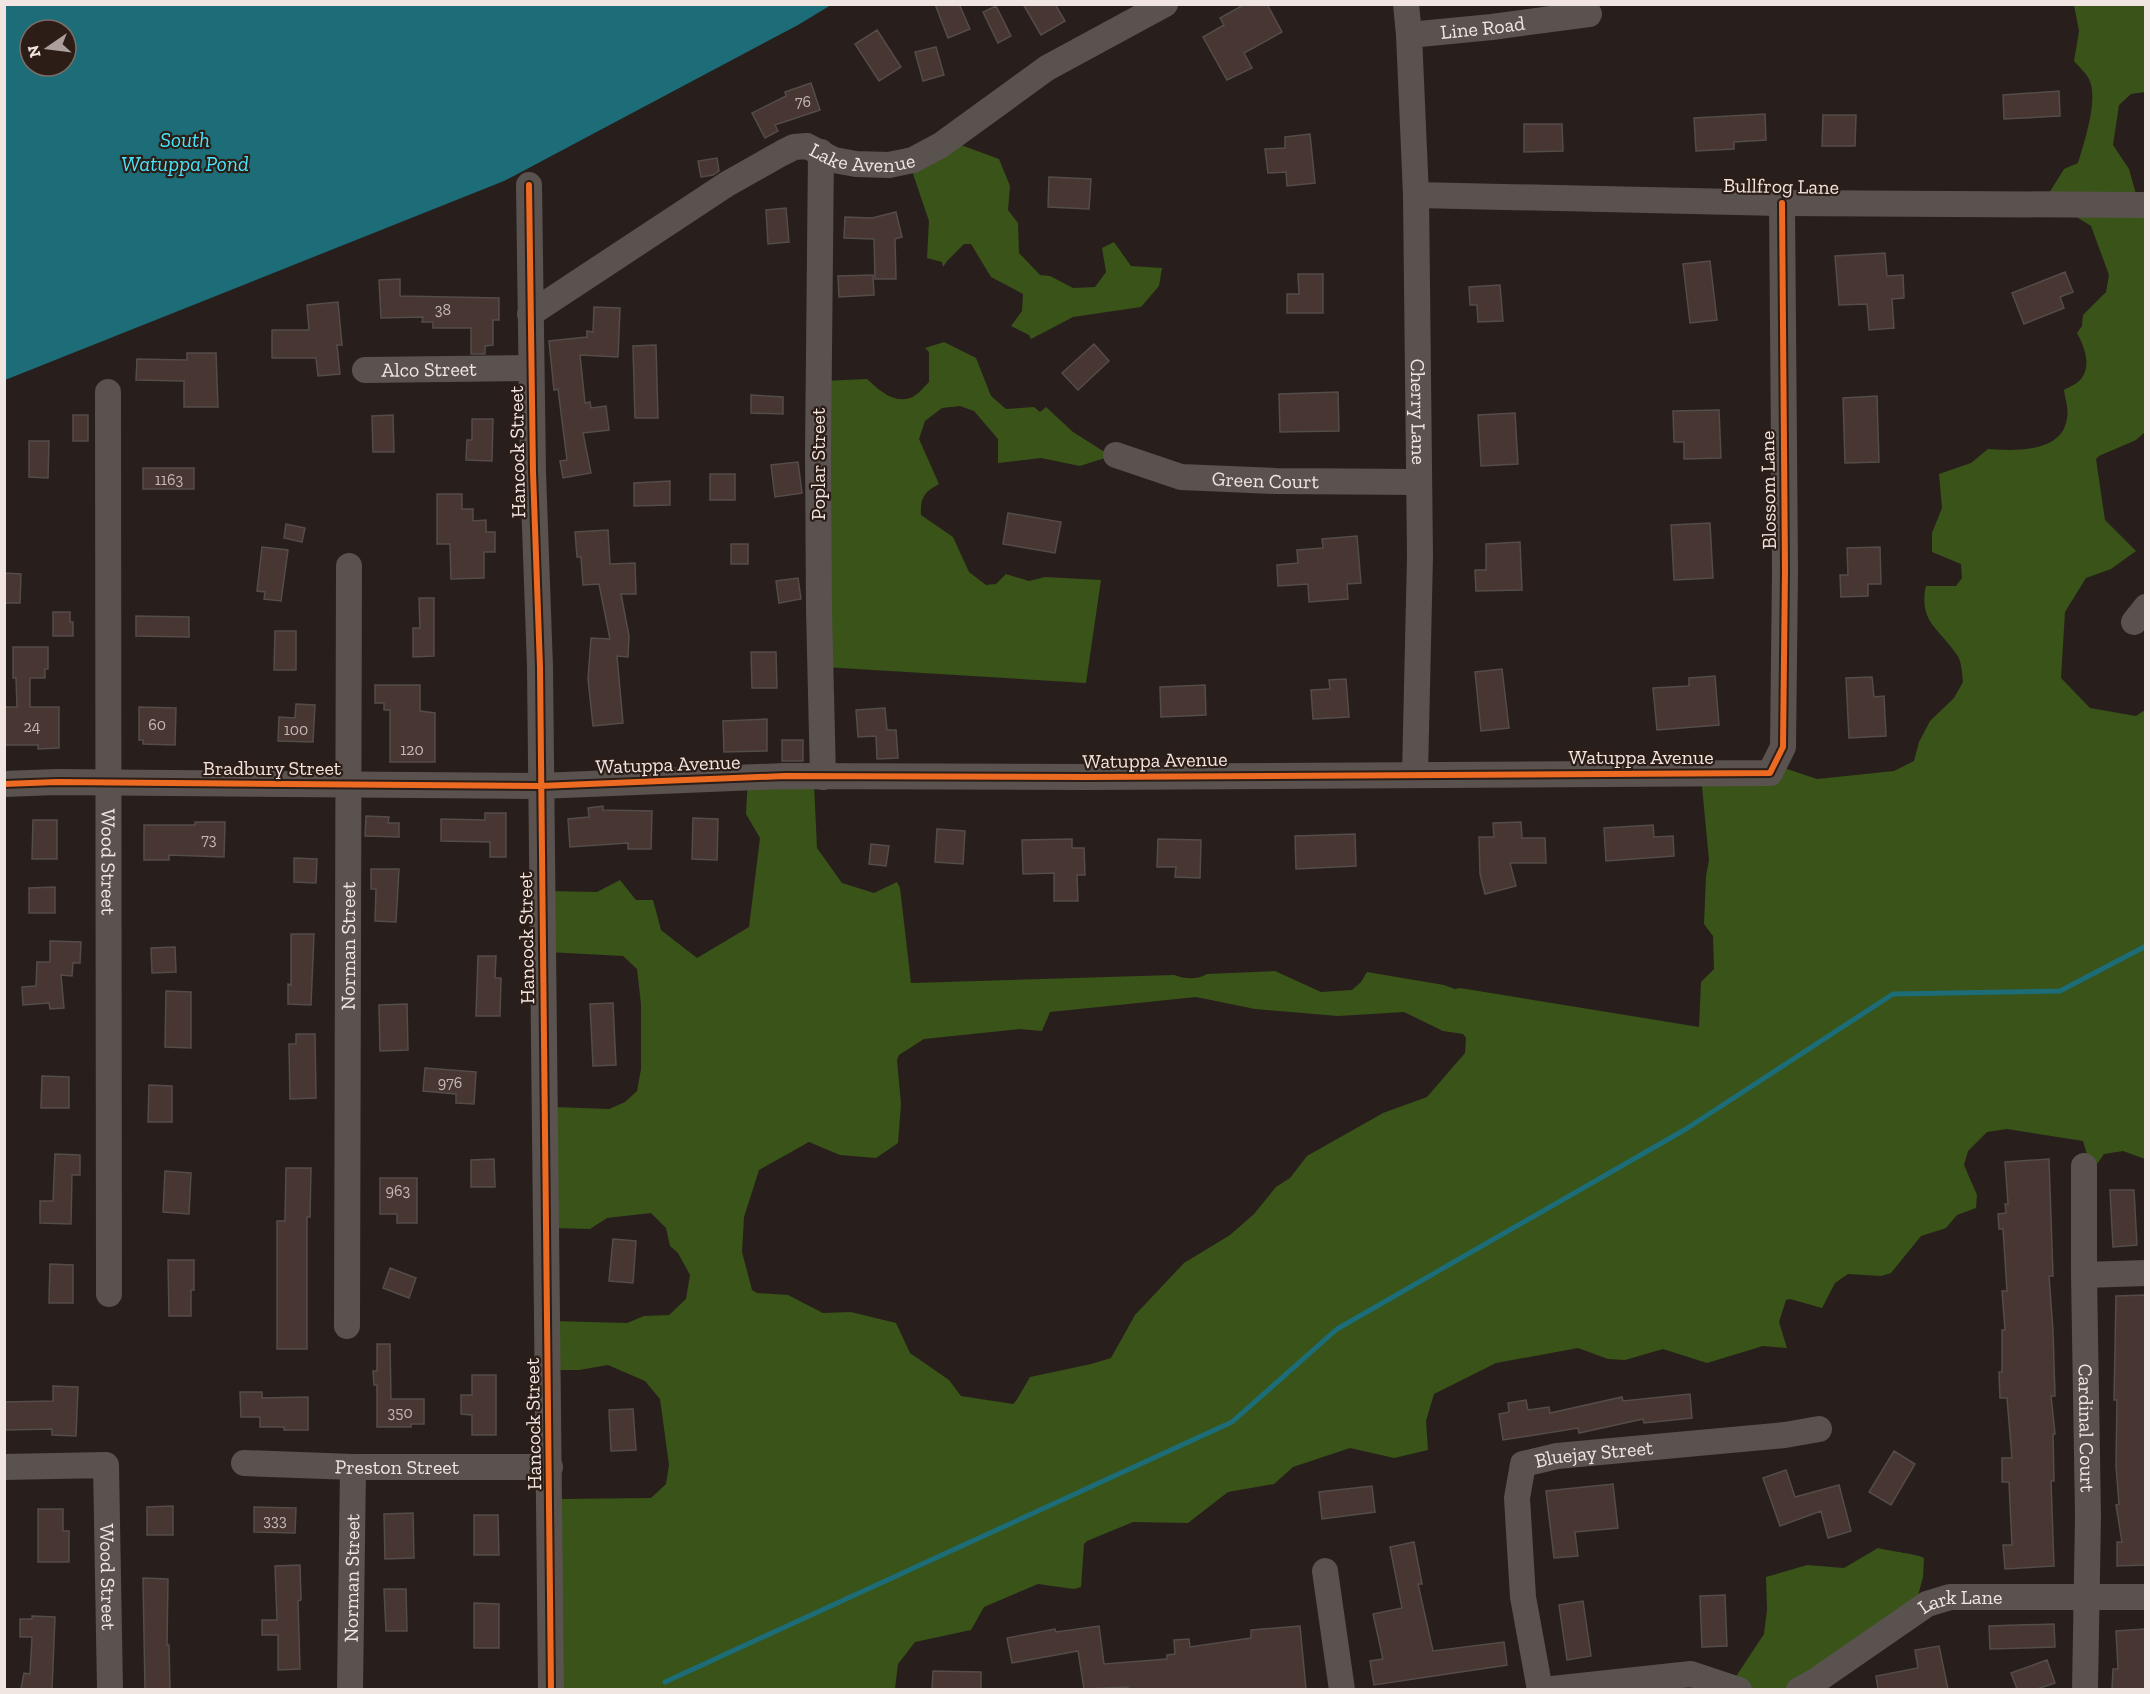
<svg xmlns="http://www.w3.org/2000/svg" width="2150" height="1694" viewBox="0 0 2150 1694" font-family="'Zilla Slab',serif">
	<rect width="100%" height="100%" fill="#281f1c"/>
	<path fill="#395318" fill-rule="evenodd" d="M2074,5h71v87l-14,2 -12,11 -6,40 16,24 7,25 9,9v229l-9,8 -37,16 -3,3 9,61 31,31 -25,18 -25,9 -21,34 -4,66 29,30 46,8 9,-6v449l-22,-8 -19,3 -12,17 -9,-30 -76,-12 -20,3 -19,19 -4,14 13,30 -1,13 -19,7 -11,13 -25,8 -30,37 -10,3 -33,-2 -13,9 -13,25 -32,-9 -4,1 -7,22 8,26 -24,-2 -56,17 -44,-14 -38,11 -17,-1 -30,-11 -82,15 -62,31 -8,27 2,29 -34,8 -44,-10 -57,19 -19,17 -46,8 -40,31 -55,-1 -46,19 -3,3 -3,43 -7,2 -36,-5 -54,23 -13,23 -56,12 -17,22 -3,25h-343l8,-190 91,-1 15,-14 3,-19 -9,-66 -15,-18 -37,-16 -29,5h-19l-8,-49 75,2 17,-7 25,-1 17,-16 4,-24 -12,-22 -8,-7 -4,-18 -15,-15 -44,5 -17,11 -39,-1 2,-121 56,2 16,-7 12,-11 4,-22v-65l-4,-35 -14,-13 -76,-4v-61l50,1 23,-12 16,20h17l8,30 36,28 52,-31 11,-89 -14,-24 2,-38 66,8 3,64 25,35 32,10 23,-11 3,6 11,95 263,-8c11,4 23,5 33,-1l68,-3 46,21 31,-2 9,-8 6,-10 77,13 11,4 5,-1 239,39 2,-45 13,-13 -1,-33 -9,-12 2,-48 3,-16 -8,-84 77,-14 9,7 30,10 77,-8 20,-10 5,-19 11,-21 24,-23 9,-16c-1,-8 -1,-20 -6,-27 -17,-26 -39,-33 -31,-69h30l6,-8 -1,-14 -29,-12v-19l10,-25 -3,-34 32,-11 17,-14c26,2 75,4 79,-31 2,-9 -2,-19 -3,-28 5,-3 13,-6 17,-11 11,-14 3,-33 -4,-46l5,-7 1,-11 23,-23 3,-17 -18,-49 -45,-28 18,-29 14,-6c6,-20 21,-64 11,-84 -3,-6 -10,-12 -15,-18l5,-30zM1196,997l59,12 83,7 66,-4 39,19 20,3 3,4 -1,15 -38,44 -44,16 -76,43 -17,22 -14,9 -22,27 -24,21 -46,28 -49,52 -24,43 -20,6 -61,13 -14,24 -3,3 -52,-8 -12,-16 -39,-27 -14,-30 -45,-11 -28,1 -35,-18 -31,-2 -5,-3 -10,-38 2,-35 15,-47 50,-28 31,13 36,3 22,-15 3,-39 -4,-44 2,-5 25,-16 96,-10 22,2 8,-19z
		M950,141l49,18 11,27 -2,24 10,13 1,30 21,22 10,1 23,12 22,-1 11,-15 -4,-24 12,-6 17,24 31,2 -3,18 -18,21 -68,10 -42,22 -2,-4 -18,-9 11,-15 1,-17 -32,-17 -20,-33h-7l-17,17 -4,6 -1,-5 -15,-4 2,-37 -19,-56z
		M944,342l32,16 15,38 15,13 28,-2 6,5 6,-5 27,25 38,24 -31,10 -39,-8 -43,5v-24l-24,-28 -14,-5 -18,2 -17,13 -6,18 20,45c-15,8 -19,14 -18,31l32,22 16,35 17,13 10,-1 10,-10 23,7 16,-4 56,3 -15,103 -262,-16 -1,-286 44,-2c11,10 26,25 43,19 7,-2 14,-11 19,-16v-30l-4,-4z
		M1878,1548c11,3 39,6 46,10l-1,19 -8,30 -122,82h-50l-12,-5 33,-50 3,-24 -1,-33 41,-12 37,3z"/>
	<path fill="#1c6d77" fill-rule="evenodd" d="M5,4h826v1l-33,20 -294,156 -499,199zM30,30h36v36h-36z"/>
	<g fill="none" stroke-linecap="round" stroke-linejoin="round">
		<path stroke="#1c6d77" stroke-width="5" d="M665,1682l567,-260 105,-93 349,-200 207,-135 167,-3 86,-45"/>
	</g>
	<path fill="#473631" stroke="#544c49" stroke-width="1.5" d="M935,4h24l11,25 -22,9z
		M1023,4h32l10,17 -24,14z
		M1245,4h22l15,28 -38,21 8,15 -25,12 -24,-43 21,-12 -4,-7z
		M996,6l15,30 -13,7 -15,-31z
		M877,30l24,37 -22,14 -24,-37z
		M936,47l8,28 -21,6 -8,-29z
		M811,83l9,27 -45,15 3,6 -13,7 -13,-25 34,-17 -1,-4z
		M2059,91l1,25 -56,3 -1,-24z
		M1765,114l1,26 -32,2v7l-38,2 -2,-33z
		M1823,115h33l-1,31h-33z
		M1524,124h38l1,27 -39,1z
		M1310,134l5,49 -28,3 -1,-14 -18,1 -3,-24 20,-1v-11z
		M717,158l2,13 -6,4 -12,2 -3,-16z
		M1049,177l42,2 -2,30 -41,-2z
		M786,208l3,34 -21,2 -2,-34z
		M896,212l6,25 -7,2 1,40h-21l-1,-40 -30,-1 1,-21 27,1z
		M1885,253l2,23 16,-1 1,23 -12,1 2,29 -25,2 -2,-26 -28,1 -4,-49z
		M1710,261l7,59 -27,3 -7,-59z
		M2065,272l8,20 -13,5 4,11 -40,16 -12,-31z
		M1298,274h25v39h-36v-19h12z
		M873,275l1,20 -35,2 -1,-21z
		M400,279v17l99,2v22h-6v25l-8,1v8h-14v-26h-38v-6h-11l1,-5 -42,1 -2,-38z
		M1500,285l3,36 -25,1 -1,-17h-7l-1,-18z
		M338,302l4,43h-5l3,29 -22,2 -2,-18h-44v-28h37l-2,-25z
		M594,307l26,1 -2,49 -38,-2 5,48 5,-1 1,6 15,-2 3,24 -26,3 8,40 -28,5 -3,-17 7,-1 -9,-71 -4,1 -5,-49 38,-4v-6l6,1z
		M1094,344l15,17 -31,29 -16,-17z
		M656,345l2,73h-23l-2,-72z
		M187,353h29l2,54h-34v-26l-48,-1 1,-21 50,1z
		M1338,392l1,39 -59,1 -1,-38z
		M751,395l32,2v17l-32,-1z
		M1877,396l2,66 -34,1 -2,-65z
		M1719,410l2,48 -37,1v-17h-10l-1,-31z
		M1515,413l3,51 -37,2 -3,-51z
		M73,415h15v26h-15z
		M393,415l1,37h-21l-1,-36z
		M472,419h21l-1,42 -26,-1 1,-20h5z
		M29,441h20l-1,37 -19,-1z
		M798,462l4,31 -27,4 -4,-32z
		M143,468h51v21h-51z
		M710,474h25v26h-25z
		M670,481v24l-36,1v-23z
		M437,494h25v15h11v12l13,-1v12h9v20h-11v26l-33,1 -1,-35h-13z
		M1008,513l53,9 -6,31 -52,-9z
		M1710,523l3,55 -39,2 -3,-55z
		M286,524l19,4 -3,14 -18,-4z
		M608,530l2,34 25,-1 1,31h-15l8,42 -1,21 -11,-1 6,67 -30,3 -5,-47 3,-41 19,1 -11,-55 -16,1 -2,-28h-4l-2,-25z
		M1357,536l4,47 -14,1 1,15 -39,3 -1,-18 -30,2 -1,-21 21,-2 -1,-13 26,-2 -1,-9z
		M1520,542l2,48 -46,1 -1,-21h11v-26z
		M731,544h17v20h-17z
		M262,547l26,3 -7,51 -17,-2 1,-7 -8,-1z
		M1880,547l1,37h-13v12l-27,1 -1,-22h8l-1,-27z
		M4,573l17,1 -1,29h-16z
		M798,578l3,21 -22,4 -3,-22z
		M419,598h15v58l-21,1v-29h7z
		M53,612h17v10h3v14h-20z
		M136,616l53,1v20l-53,-1z
		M275,631h21v39h-22z
		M13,647h35v22h-3v9h-15v29h29v41l-21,1v-4h-34v-38h13l-1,-29h-3z
		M751,652h25l1,36h-25z
		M1502,669l7,59 -28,3 -6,-59z
		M1715,676l4,49 -62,5 -4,-42 36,-2v-8z
		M1872,677l2,20 10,-1 2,40 -37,2 -3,-60z
		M1346,679l3,38 -36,2 -2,-29 19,-1 -1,-9z
		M375,685h45v26l15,2v49h-45v-52h-6v-7h-9z
		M1205,685l1,30 -45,2 -1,-30z
		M296,704l19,1 -2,37 -35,-1 1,-24 16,1z
		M139,707l37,1 -1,37 -32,-1v-4h-4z
		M885,708l2,22h9l2,28 -21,1 -1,-23 -18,1 -2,-27z
		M767,719v32l-43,1 -1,-31z
		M782,740h21v21h-21z
		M603,806v4l49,1 -1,38h-23v-6l-58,4 -2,-28 21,-2 -1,-9z
		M485,813h21v44h-16v-15l-49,-1v-22l44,1z
		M366,816l23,1 -1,6h11v14l-34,-1z
		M693,818l25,1 -1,41 -25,-1z
		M33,820h24v39h-25z
		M195,822h30l-1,35 -55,-2v5h-25v-35h51z
		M1521,822l1,16h23l1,25h-36l6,23 -31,8 -5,-20 -1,-37h15l-1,-14z
		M1653,825l1,12 19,-1 1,20 -68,5 -2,-33z
		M937,829l28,2 -2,33 -28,-2z
		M1355,834l1,32 -60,3 -1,-33z
		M1072,839v9h12l1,27h-8l1,26h-24v-28l-31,1 -1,-34z
		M1158,839l43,1 -1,38 -25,-1 1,-10h-19z
		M871,844l18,2 -3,20 -17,-2z
		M294,858l23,1 -1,24 -22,-1z
		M371,869h28l-3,53 -21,-1 1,-32h-5z
		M55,887v26h-26v-25z
		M291,934h23l-3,71 -23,-1v-20l3,1z
		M50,941l31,1 -1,21h-7l-1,13 -11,-1 3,33 -14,1 -1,-6 -26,2 -1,-18 14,-1 1,-24h13z
		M175,947l1,25 -24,1 -1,-25z
		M478,956h18l-1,22h6l-1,38h-24z
		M166,991l25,1v56l-26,-1z
		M613,1003l3,62 -23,1 -3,-62z
		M407,1004l1,46 -28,1 -1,-46z
		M296,1034h19l1,64 -26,1 -1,-55h7z
		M425,1068l51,4 -2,32 -18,-1v-9l-33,-3z
		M42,1076l27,1v31h-28z
		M149,1085l23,1v36h-24z
		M55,1154l25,1v20h-8l-1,49 -31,-1v-22h13z
		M494,1159l1,28h-24v-27z
		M2049,1159l4,117h-4l4,55 2,65h-4l4,38h-2l1,47h-3l3,85 -49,3 -2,-24h9l-3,-63h-7v-24h10l-5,-60h-7l-1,-26h3v-42h3l-3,-39h5l-4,-62h-4l-1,-15 8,-1 -1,-9h3l-3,-42z
		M286,1168h25l-1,49h-3v132h-30v-128h8z
		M165,1171l26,2 -2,41 -26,-2z
		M380,1178h37v45h-20v-9h-17z
		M2110,1190h24l3,55 -24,2z
		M613,1239l23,2 -3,42 -24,-2z
		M168,1260h26v30h-3v26h-22z
		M50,1264l23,1v38h-24z
		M390,1268l26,10 -7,20 -26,-10z
		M2145,1295v270l-28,1v-24h5l-6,-37 3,-1 -3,-38 1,-66h-3l2,-104z
		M377,1344h13l1,55h33v25h-13v3h-34v-42h-3l-1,-14h4z
		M472,1375h24v60h-24v-20l-11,-1v-19h11z
		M53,1386l25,1 -2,49 -24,-1v-6l-47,1 -1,-28 49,-1z
		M240,1392h22v6l46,-1v33h-24v-3h-24v-10h-19z
		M1690,1394l2,24 -48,5 -1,-4 -64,14 -1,-5 -75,12 -4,-26 10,-2 -1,-9 18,-3 2,10 21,-3 1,6 72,-16 1,4z
		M633,1409l3,41 -25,1 -2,-41z
		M1894,1451l21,13 -24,41 -22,-13z
		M1786,1470l9,27 44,-12 12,46 -23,7 -7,-27 -41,15 -17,-48z
		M1613,1484l5,44 -43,4 3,24 -24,2 -8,-67z
		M1372,1486l3,26 -53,7 -3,-27z
		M173,1506v29h-26v-28z
		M254,1507l42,1 -1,25 -41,-1z
		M38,1509h25v22h6v31h-31z
		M413,1513l1,45 -29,1 -1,-45z
		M474,1515h24l1,40h-25z
		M1414,1542l8,42h-4l15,67 71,-9 3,23 -133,20 -4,-24 13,-2 -10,-45 29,-6 -12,-61z
		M300,1565l1,35 -3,1 2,68 -22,1v-35h-16v-15h15l-2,-54z
		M143,1578l25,1 -1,66h2l1,44h-25z
		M384,1589h22l1,42h-21z
		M1725,1595l2,51 -25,1 -2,-51z
		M1583,1601l8,55 -24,4 -8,-55z
		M474,1603l25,1v44h-25z
		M32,1616l23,1 -3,72h-31l3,-16 6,1 2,-37h-12v-18h12z
		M2054,1624l1,23 -65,2 -1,-23z
		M1099,1626l5,38 63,-5v-4l8,-1 -1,-14 15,-1 1,8 61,-9v-8l49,-4 6,63h-178v-2l-44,2 -6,-38 -66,12 -5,-25 48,-9 1,3z
		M2145,1629v60h-33l1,-20h5l-2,-38z
		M1939,1646l9,43h-70l-2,-13 42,-8 -3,-18z
		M2047,1660l8,23 -18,6h-20l-6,-16z
		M933,1671l48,1v17h-49z"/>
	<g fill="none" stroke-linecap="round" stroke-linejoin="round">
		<g stroke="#59524f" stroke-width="26">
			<path id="s1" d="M1406,4l3,31 7,160 4,361 -5,218"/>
			<path id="s2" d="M1409,35l83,-8 97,-13"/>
			<path d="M821,152l-3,302 1,156 4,167"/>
			<path d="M529,185l4,287 7,195 11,1023"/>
			<path d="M1416,195l366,8 364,2"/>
			<path id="s3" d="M530,314l197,-130 55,-31 12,-6 13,-1 27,14 22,4 33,1 24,-5 28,-15 106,-77 118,-64"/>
			<path id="s4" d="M365,370l166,-2"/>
			<path id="s5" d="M108,392l1,902"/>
			<path id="s6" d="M1116,455l65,22 94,4 144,1"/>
			<path d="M2134,622l12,-15"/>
			<path d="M4,784l53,-2 483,4 245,-10 301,1 684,-4 13,-26 2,-177 -3,-367"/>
			<path id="s7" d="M2084,1166v109l4,241 -3,174"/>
			<path d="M2084,1275l62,-2"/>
			<path id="s8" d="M347,1326l2,-760"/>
			<path id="s9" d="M244,1463l109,4h197"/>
			<path id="s10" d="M4,1467l102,-2 4,225"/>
			<path d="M1325,1571l17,119"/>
			<path id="s11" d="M350,1690l3,-223"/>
			<path id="s12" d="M1540,1690l-17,-93 -6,-99 6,-34 34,-8 228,-21 34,-6"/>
			<path d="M1543,1690l148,-16 48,16"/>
			<path id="s13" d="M1799,1690l18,-10 110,-76 23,-7h196"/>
		</g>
		<g stroke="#2d1d17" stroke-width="10">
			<path id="cycleway" d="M529,185l4,287 7,195 11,1023
				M4,784l53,-2 483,4 245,-10 301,1 684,-4 13,-26 2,-177 -3,-367"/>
		</g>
		<use href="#cycleway" stroke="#ed6a23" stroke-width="6"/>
	</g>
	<g text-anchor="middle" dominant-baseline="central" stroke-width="4.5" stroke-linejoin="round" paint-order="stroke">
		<g font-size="16" fill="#c6b9b5">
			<text x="803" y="101">76</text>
			<text x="443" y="309">38</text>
			<text x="169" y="479">1163</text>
			<text x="157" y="724">60</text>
			<text x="32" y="726">24</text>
			<text x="296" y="729">100</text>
			<text x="412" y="749">120</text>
			<text x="209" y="839">73</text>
			<text x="450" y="1082">976</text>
			<text x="398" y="1190">963</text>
			<text x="400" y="1412">350</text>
			<text x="275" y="1520">333</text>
		</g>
		<g font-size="20" fill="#f1e5e1" stroke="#2d1d17">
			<text stroke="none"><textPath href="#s2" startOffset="74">Line Road</textPath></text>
			<text stroke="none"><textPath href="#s3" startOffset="384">Lake Avenue</textPath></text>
			<text transform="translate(1781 186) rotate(1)">Bullfrog Lane</text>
			<text stroke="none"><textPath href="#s4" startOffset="64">Alco Street</textPath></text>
			<text stroke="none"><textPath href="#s1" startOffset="408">Cherry Lane</textPath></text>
			<text transform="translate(517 452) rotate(-91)">Hancock Street</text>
			<text transform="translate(818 464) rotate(-90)">Poplar Street</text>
			<text stroke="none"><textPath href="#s6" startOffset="153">Green Court</textPath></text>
			<text transform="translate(1768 490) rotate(-91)">Blossom Lane</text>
			<text x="1641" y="757">Watuppa Avenue</text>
			<text transform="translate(1155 760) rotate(-1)">Watuppa Avenue</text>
			<text transform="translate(668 764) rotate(-2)">Watuppa Avenue</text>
			<text x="272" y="768">Bradbury Street</text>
			<text stroke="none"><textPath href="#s5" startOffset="470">Wood Street</textPath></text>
			<text transform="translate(526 938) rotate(-91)">Hancock Street</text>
			<text stroke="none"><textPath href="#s8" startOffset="380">Norman Street</textPath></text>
			<text transform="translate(533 1424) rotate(-91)">Hancock Street</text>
			<text stroke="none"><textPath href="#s7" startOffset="262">Cardinal Court</textPath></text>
			<text stroke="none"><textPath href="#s12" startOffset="300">Bluejay Street</textPath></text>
			<text stroke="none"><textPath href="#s9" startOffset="153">Preston Street</textPath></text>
			<text stroke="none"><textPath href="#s10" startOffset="214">Wood Street</textPath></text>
			<text stroke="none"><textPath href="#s11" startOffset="112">Norman Street</textPath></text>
			<text stroke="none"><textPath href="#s13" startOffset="188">Lark Lane</textPath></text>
		</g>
		<g font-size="21" font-style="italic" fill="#46e7fd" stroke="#2d1d17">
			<text x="185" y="139">South<tspan x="185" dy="24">Watuppa Pond</tspan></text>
		</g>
	</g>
	<rect width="2150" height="1694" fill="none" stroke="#f1e5e1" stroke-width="12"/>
	<g transform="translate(48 48) rotate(256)"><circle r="28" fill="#2d1d17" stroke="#7b6d68" stroke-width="1.5"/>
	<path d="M0-4.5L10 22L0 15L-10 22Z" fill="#aba09c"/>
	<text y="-9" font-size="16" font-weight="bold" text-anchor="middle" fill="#f1e5e1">N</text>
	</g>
</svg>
